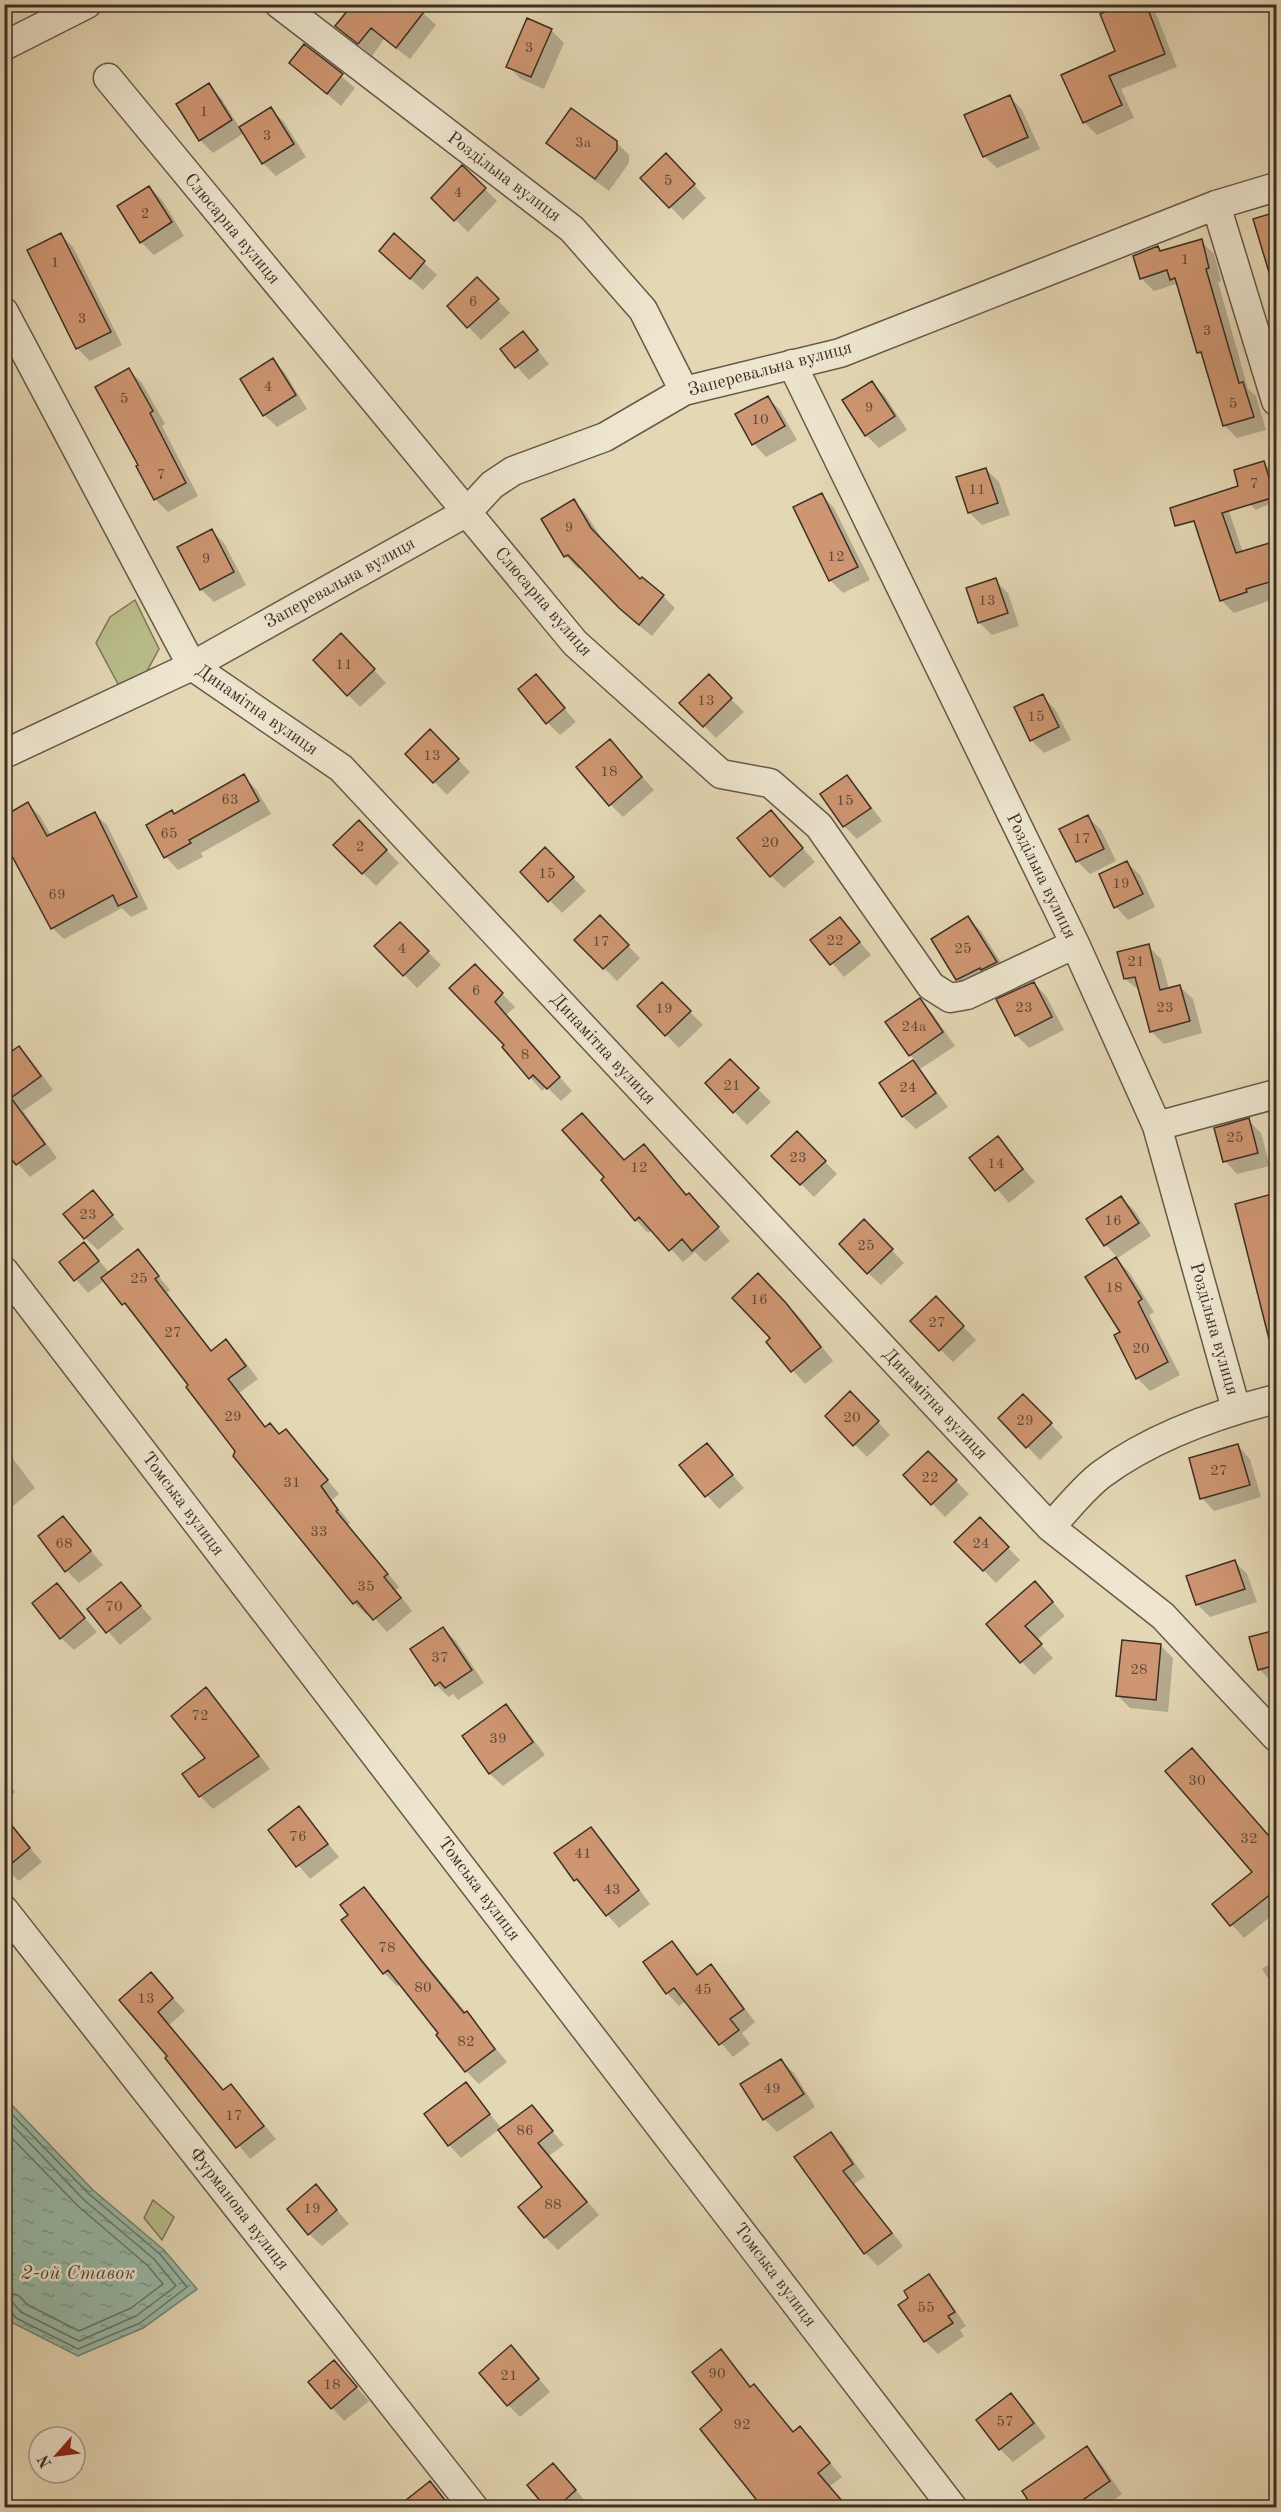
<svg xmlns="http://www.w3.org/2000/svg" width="1281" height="2512" viewBox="0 0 1281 2512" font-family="'Old Standard TT',serif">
	<defs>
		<pattern id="water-ripples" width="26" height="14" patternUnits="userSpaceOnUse" patternTransform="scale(1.5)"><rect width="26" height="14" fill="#97baa7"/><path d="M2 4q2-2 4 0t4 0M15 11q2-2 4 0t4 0" fill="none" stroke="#7c9888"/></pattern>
	</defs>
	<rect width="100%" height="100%" fill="#e4d7b4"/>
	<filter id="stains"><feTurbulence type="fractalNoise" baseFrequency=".00333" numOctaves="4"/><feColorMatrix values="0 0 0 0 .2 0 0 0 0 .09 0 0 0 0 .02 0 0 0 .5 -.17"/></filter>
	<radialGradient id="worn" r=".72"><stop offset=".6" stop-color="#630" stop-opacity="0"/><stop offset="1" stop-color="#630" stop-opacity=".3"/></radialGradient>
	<path fill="#b9bd8a" stroke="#7b7658" stroke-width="1.5" d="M135,600l24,49 -17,31 -24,4 -22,-41 14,-26z
		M153,2200l21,17 -12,23 -18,-22z"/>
	<path fill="url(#water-ripples)" stroke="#738273" stroke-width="1.5" d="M4,2097l89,93 71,60 33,39 -54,39 -65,28 -67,-34 -7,-11z"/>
	<path fill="#0003" d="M1128,4h20l7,7 22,56 -56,22 13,29 -37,17 -13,-13 33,-71z
		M423,13l13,12 -26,34 -26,-20 -12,17 -35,-30z
		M551,30l13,13 -20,46 -23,-10 -13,-13z
		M305,46l50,42 -14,18 -50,-43z
		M208,85l13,13 19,30 31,-19 13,13 22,35 -30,19 -13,-13 -19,-30 -31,20 -13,-13z
		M1010,97l12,13 18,39 -43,19 -13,-12z
		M616,142l13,13v8l-20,28 -48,-36 -13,-12z
		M679,168l27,30 -23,22 -40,-42z
		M149,187l13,13 22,36 -30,19 -13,-13z
		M485,189l12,12 -29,31 -35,-34z
		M1276,213v73l-21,-66z
		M61,235l12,12 49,98 -32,16 -12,-12 -49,-98z
		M395,235l42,40 -14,15 -30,-26z
		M1201,241l13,13 7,27 -3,1 30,107 8,7 10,34 -29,8 -12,-12 -20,-68 -6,-6 -20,-65 -3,-3 -22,7 -13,-13 17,-31 4,5z
		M477,279l33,34 -29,27 -32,-34z
		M523,333l26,31 -20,16 -27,-30z
		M273,360l12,13 22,36 -30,18 -13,-12z
		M129,370l13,13 23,41 -3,2 36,70 -30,16 -13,-13z
		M872,383l13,13 22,34 -28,18 -13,-13z
		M768,398l12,12 17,30 -31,17 -12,-13z
		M1264,463l12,13v25l-20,9 -13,-13z
		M986,469l13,13 11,33 -28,10 -13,-13z
		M822,495l12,13 36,72 -27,13 -13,-13z
		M574,501l12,13 18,28 36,39 23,15 12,12 -23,28 -19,-15 -52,-54 -3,2 -12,-13z
		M1189,503l39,5 15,45 33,-10v64l-2,-8 -40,14 -13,-13z
		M211,530l13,13 22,42 -32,17 -13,-13z
		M995,580l13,13 11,33 -27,9 -13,-13z
		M354,648l32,35 -26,24 -12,-12z
		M536,676l40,46 -16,13 -12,-12z
		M709,677l35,35 -28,26 -34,-35z
		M1042,696l13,13 16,31 -27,13 -13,-13z
		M610,741l44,49 -31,27 -13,-13z
		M443,744l27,28 -23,23 -40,-41z
		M243,776l13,13 15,25 -70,39 2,4 -25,13 -12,-13 -18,-31 24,-14 3,3z
		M847,777l12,13 23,31 -25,18 -12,-12 -23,-32z
		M28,804l12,12 11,19 44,-21 12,11 41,84 -17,8 -9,-9 -58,31 -12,-11 -38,-72 -10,-12v-27z
		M771,812l44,50 -31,26 -13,-12z
		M1088,817l13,13 15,31 -26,13 -13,-13z
		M359,822l40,41 -23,23 -41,-41z
		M545,849l41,42 -24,22 -40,-41z
		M1127,863l13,12 15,32 -27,13 -12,-13z
		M600,917l40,41 -23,23 -41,-41z
		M968,918l13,13 28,44 -39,17 -13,-13z
		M840,919l31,36 -27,22 -31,-37z
		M400,924l41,41 -24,23 -40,-41z
		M1148,946l13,13 8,30 11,-2 13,12 9,34 -38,11 -13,-13 -11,-40 -15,-12z
		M475,966l40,41 -9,8 66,76 -11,10 -14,-14 -5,4 -38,-43 3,-3z
		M1034,983l12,13 18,34 -35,18 -13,-13z
		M662,984l41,41 -24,23 -40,-41z
		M920,1000l12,13 23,33 -35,23 28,38 -32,22 -13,-12 -22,-33 34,-24 -5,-5z
		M4,1004l7,10 -7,4z
		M19,1048l13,13 21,29 -30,21 34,47 -27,19 -26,-29v-89z
		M730,1061l41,41 -24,23 -40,-42z
		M1248,1120l13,13 9,33 -33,8 -12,-13z
		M797,1133l40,41 -23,23 -41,-41z
		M998,1138l37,44 -26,21 -37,-44z
		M643,1146l87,95 -25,21 -10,-10 -12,10 -31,-33 -4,4 -12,-13 -30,-43z
		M93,1192l31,37 -26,21 -13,-12z
		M1276,1194v153l-5,-6 -34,-136z
		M1121,1198l13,12 17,26 -35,23 13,13 25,40 -5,3 31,60 -30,16 -13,-13 -15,-45 -35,-56 31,-19 -12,-13z
		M864,1221l40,42 -23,22 -13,-12z
		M84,1244l26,29 28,-22 32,39 -3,3 45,58 14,-10 13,13 19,25 -19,14 27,35 4,-3 10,10 6,-4 12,13 41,50 -7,6 18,23 -2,2 51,62 -3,3 16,21 -25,21 -17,-19 -3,2 -13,-12 -117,-152 -47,-65 -85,-106 -17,13 -27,-31z
		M758,1275l41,42 34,44 -28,23 -37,-42 4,-4z
		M936,1298l40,42 -23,22 -41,-41z
		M863,1406l27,29 -23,22 -40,-41z
		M1036,1408l27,29 -23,23 -40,-42z
		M707,1445l37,43 -25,21 -38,-44z
		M1238,1446l12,13 11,38 -47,14 -12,-13z
		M4,1447l31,41 -22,18 -9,-8z
		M928,1453l41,41 -24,23 -40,-42z
		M63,1518l40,47 -24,18 -12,-12z
		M980,1519l40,41 -24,23 -40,-41z
		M1235,1562l12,12 10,28 -47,15 -13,-13z
		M121,1584l31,35 -32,26 -31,-36z
		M57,1585l40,47 -23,18 -13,-12z
		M1047,1595l18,21 -28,24 16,18 -19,17 -46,-51z
		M443,1629l13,12 28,42 -26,17 -5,-6 -4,3 -13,-12z
		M1276,1631v50l-4,1 -13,-13 -9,-31z
		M1160,1645l13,13 -5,54 -38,-4 -12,-12z
		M206,1689l12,13 52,67 -57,40 -13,-13 -16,-21 24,-17z
		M505,1706l13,13 27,36 -42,31 -13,-12 -26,-37z
		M4,1780l11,12 -11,9z
		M299,1808l40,49 -29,22 -40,-48z
		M1249,1813l27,31v68l-32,26 -30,-33 40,-33z
		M4,1818l38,44 -23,19 -15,-14z
		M591,1828l12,13 47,63 -31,24 -43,-48z
		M364,1889l143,173 -28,22 -13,-13 -28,-36 3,-2 -40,-50 -4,3 -13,-13 -41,-53 7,-5z
		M672,1942l27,33 12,-9 12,13 32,43 -13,11 8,11 -17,13 -47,-56 -7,5 -12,-13z
		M1276,1959v32l-14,-22z
		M151,1974l34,37 -16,14 55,66 7,-5 45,53 -26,20 -83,-101 2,-2 -48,-56z
		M781,2060l13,13 21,34 -38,25 -13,-13z
		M466,2084l36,45 30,-22 32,38 -15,11 50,59 -41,35 -13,-13 -1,-50 -44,-58 -39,29 -12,-13z
		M831,2133l12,13 22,31 -11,7 49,62 -25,20 -13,-13z
		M316,2186l33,38 -27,22 -13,-12z
		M929,2276l12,13 25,37 -6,4 4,6 -26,18 -13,-13 -15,-43z
		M720,2351l32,37 2,-2 12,12 28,35 6,-5 12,13 30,36 -12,9 18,22h-83l-41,-98z
		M523,2360l27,32 -30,25 -12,-12z
		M334,2362l35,39 -25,20 -12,-13z
		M1011,2395l13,13 22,29 -33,25 -13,-13z
		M1086,2448l13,13 23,33 -20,14h-67z
		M565,2478l23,26 -5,4h-35z
		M430,2483l13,13 9,12h-41z"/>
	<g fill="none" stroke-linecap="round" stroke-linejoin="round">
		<path stroke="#6a7466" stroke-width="1.5" d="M4,2106l85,88 71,60 27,33 -47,36 -62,26 -62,-31 -6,-8 -6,-1
			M4,2116l80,84 70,59 22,27 -40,30 -57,25 -58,-29 -8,-9 -9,-2
			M4,2130l74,76 70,60 15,18 -32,24 -52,23 -51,-26 -10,-10 -14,-3"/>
	</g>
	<path fill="#ce9672" stroke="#3d2f26" stroke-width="1.5" d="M341,4h89l-34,44 -25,-20 -13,16 -23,-18 13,-16z
		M1124,4h22l19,50 -56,22 13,29 -39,18 -22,-48 54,-24 -15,-37z
		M527,18l25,11 -21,48 -25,-10z
		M304,44l39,30 -16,20 -38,-31z
		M209,83l23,37 -33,21 -23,-37z
		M1010,95l18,42 -45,20 -19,-42z
		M271,107l23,37 -32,20 -23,-37z
		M571,108l46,33v9l-22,29 -49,-36z
		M666,153l29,31 -26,24 -29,-30z
		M462,165l24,23 -32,33 -23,-23z
		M149,186l23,36 -32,21 -23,-37z
		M1276,212v66l-5,1 -18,-60z
		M61,233l50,99 -35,17 -49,-99z
		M394,233l31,28 -15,18 -31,-28z
		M1202,239l7,29 -3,1 33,114 4,-1 11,35 -31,9 -22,-74 -4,1 -22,-75 -5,2 -3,-10 -27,9 -7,-23 25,-10 2,5z
		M477,277l22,22 -32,29 -20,-22z
		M523,331l15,19 -23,18 -15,-19z
		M273,358l23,37 -33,21 -23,-37z
		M129,368l24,43 -3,2 36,70 -32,17 -18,-34 2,-1 -43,-78z
		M872,381l23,35 -30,20 -23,-36z
		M768,396l17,30 -33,19 -17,-31z
		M1264,461l11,36 -53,16 14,40 40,-12v39l-30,9 1,3 -27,9 -26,-80 -19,5 -5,-18 68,-22 -4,-16z
		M986,468l12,35 -30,10 -12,-36z
		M822,493l36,74 -29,14 -36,-74z
		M574,499l17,29 49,51 2,-2 22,18 -25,30 -20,-17 -51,-53 -4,2 -23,-38z
		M212,529l22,43 -34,18 -23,-43z
		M996,578l12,35 -30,10 -12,-35z
		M341,633l34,36 -28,27 -34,-36z
		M536,674l29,34 -19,16 -28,-35z
		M709,674l23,24 -29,29 -24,-24z
		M1043,694l16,33 -29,14 -16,-34z
		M430,729l29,30 -26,24 -28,-29z
		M610,739l32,38 -33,29 -33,-39z
		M244,774l15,27 -70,39 2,3 -27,15 -18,-33 26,-15 2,4z
		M847,775l24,33 -28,19 -23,-33z
		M28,802l19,34 48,-24 42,85 -19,9 -5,-11 -62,34 -47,-88v-25z
		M771,810l32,38 -33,29 -33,-39z
		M1088,815l16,34 -28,13 -17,-33z
		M359,820l28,30 -25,24 -29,-29z
		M545,847l29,30 -26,25 -28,-30z
		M1127,861l16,33 -29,14 -15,-34z
		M600,915l29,30 -26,24 -29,-29z
		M968,916l29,46 -16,8 -1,-2 -24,12 -25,-41z
		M840,917l20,25 -30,23 -20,-25z
		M400,922l29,29 -26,25 -29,-30z
		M1149,944l11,46 20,-5 10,36 -40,11 -15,-55 -11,2 -7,-27z
		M475,964l28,29 -8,9 65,75 -13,12 -14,-14 -4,4 -27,-32 2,-2 -55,-57z
		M662,982l29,29 -26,25 -28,-30z
		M1034,982l18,35 -37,19 -19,-37z
		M920,998l23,34 -34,24 -24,-34z
		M19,1046l22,30 -30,22 34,46 -29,21 -12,-15v-93z
		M730,1059l29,29 -26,25 -28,-30z
		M913,1060l23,33 -34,24 -23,-34z
		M582,1113l42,47 20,-16 42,51 3,-2 30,34 -27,24 -10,-12 -13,12 -30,-34 -4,4 -34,-41 3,-3 -42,-47z
		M1249,1118l9,35 -35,9 -9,-34z
		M797,1131l29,30 -26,24 -29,-29z
		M998,1136l25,33 -28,22 -26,-33z
		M93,1190l20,25 -29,24 -21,-25z
		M1276,1193v145l-7,1 -34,-135z
		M1121,1196l18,27 -35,23 -18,-27z
		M864,1219l29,30 -26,25 -28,-30z
		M84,1242l15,19 -25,20 -15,-19z
		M138,1249l21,27 -4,3 56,72 15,-12 20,27 -18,13 37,48 5,-4 9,11 7,-5 42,51 -7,6 17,24 -2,1 52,63 -4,3 17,21 -28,22 -16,-19 -4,3 -120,-148 2,-5 -49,-64 2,-2 -63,-82 -3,2 -21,-27z
		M1116,1257l26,42 -4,3 30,60 -32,17 -22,-44 6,-3 -35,-55z
		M758,1273l28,30 35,44 -30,25 -25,-30 4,-4 -38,-40z
		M936,1296l28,30 -25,25 -29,-30z
		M850,1391l29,30 -26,25 -28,-30z
		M1023,1394l29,29 -26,25 -28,-30z
		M707,1443l26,32 -28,22 -26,-32z
		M1238,1444l12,41 -50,14 -11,-41z
		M928,1451l29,29 -26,25 -28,-30z
		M63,1516l28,35 -26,21 -27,-36z
		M980,1517l29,30 -26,24 -29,-29z
		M1235,1560l10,29 -49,16 -10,-29z
		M1035,1581l18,21 -28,24 17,18 -22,19 -34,-39z
		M121,1582l20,24 -35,27 -19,-24z
		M57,1583l28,35 -25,21 -28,-36z
		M443,1627l29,43 -27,18 -5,-6 -5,4 -25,-37z
		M1276,1630v35l-18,5 -9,-33z
		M1122,1640l39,4 -5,56 -40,-4z
		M206,1687l53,69 -60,41 -17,-23 23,-16 -34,-42z
		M506,1704l27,38 -44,32 -27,-38z
		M1192,1748l84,96v57l-5,-7 -41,32 -18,-22 40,-32 -87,-101z
		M299,1806l29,38 -32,23 -28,-37z
		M4,1816l26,32 -26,22z
		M591,1827l48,63 -33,26 -29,-37 -3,2 -20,-28z
		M364,1887l57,73 43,53 3,-2 28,38 -30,23 -29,-37 2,-2 -50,-63 -5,4 -42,-54 7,-5 -8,-10z
		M672,1941l25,34 14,-11 33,45 -14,10 9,11 -20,15 -45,-57 -8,6 -23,-32z
		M151,1972l22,26 -15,14 65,78 8,-6 33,42 -28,22 -71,-90 2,-2 -48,-56z
		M781,2059l23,35 -41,26 -23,-36z
		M466,2082l24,32 -42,32 -24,-32z
		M532,2105l21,26 -15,12 49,59 -43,36 -26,-31 24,-20 -44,-57z
		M831,2132l22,32 -10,7 49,62 -28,21 -70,-97z
		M316,2184l21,26 -29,25 -21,-26z
		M929,2274l26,38 -7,4 5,7 -29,19 -26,-37 10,-7 -4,-7z
		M511,2345l28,34 -32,27 -28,-33z
		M721,2349l29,38 4,-3 39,48 7,-6 30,37 -12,10 30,35h-85l-63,-79 22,-19 -30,-38z
		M334,2360l23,27 -26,22 -23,-27z
		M1011,2393l23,30 -35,27 -23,-30z
		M1087,2446l23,35 -39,27h-38l-11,-17z
		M553,2463l23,27 -20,18h-10l-19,-23z
		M430,2481l21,27h-55z"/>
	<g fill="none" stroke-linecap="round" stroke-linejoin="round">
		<g stroke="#67594a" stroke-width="31">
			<path id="minor" d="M279,4l293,225 71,81 41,81
				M4,46l83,-42
				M108,78l467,565 146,131 49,9 49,43 112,160 19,12 17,-3 108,-51
				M1216,205l60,196
				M4,312l188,354 149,102 709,759 113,89 113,121
				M792,364l283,580 82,182 79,283
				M4,754l188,-88 275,-154 25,-27 21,-14 92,-34 79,-46 156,-38 376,-148 60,-18
				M1157,1126l119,-32
				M4,1271l949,1237
				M1050,1527c17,-17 33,-39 52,-53 50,-37 115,-60 174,-75
				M4,1910l470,598"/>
		</g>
		<use href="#minor" stroke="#ede5ce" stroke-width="28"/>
	</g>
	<g text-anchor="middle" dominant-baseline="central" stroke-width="5" stroke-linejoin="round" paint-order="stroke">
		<g font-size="15" fill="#614939">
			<text x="529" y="48">3</text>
			<text x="204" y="112">1</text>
			<text x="267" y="136">3</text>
			<text x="583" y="143">3а</text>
			<text x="668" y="181">5</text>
			<text x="458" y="193">4</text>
			<text x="145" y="214">2</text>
			<text x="1185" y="260">1</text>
			<text x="55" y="263">1</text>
			<text x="473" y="302">6</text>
			<text x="82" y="319">3</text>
			<text x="1207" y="331">3</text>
			<text x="268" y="387">4</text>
			<text x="124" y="399">5</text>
			<text x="1233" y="404">5</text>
			<text x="869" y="408">9</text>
			<text x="760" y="420">10</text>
			<text x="161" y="475">7</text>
			<text x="1254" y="484">7</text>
			<text x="977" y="490">11</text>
			<text x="569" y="528">9</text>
			<text x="836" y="557">12</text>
			<text x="206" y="559">9</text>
			<text x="987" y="601">13</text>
			<text x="344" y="665">11</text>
			<text x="706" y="701">13</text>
			<text x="1036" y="717">15</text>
			<text x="432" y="756">13</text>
			<text x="609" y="772">18</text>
			<text x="230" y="800">63</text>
			<text x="845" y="801">15</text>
			<text x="169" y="834">65</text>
			<text x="1082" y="839">17</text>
			<text x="770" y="843">20</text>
			<text x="360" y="847">2</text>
			<text x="547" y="874">15</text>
			<text x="1121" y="884">19</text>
			<text x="57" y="895">69</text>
			<text x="835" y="941">22</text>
			<text x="601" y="942">17</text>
			<text x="402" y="949">4</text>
			<text x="963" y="949">25</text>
			<text x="1136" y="962">21</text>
			<text x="476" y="991">6</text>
			<text x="1024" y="1008">23</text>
			<text x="1165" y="1008">23</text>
			<text x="664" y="1009">19</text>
			<text x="914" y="1027">24а</text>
			<text x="525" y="1055">8</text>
			<text x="732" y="1086">21</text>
			<text x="908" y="1088">24</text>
			<text x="1235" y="1138">25</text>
			<text x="798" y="1158">23</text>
			<text x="996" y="1164">14</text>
			<text x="639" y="1168">12</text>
			<text x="88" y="1215">23</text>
			<text x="1113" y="1221">16</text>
			<text x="866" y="1246">25</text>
			<text x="139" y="1279">25</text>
			<text x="1114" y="1288">18</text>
			<text x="759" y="1300">16</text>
			<text x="937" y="1323">27</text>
			<text x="173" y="1333">27</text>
			<text x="1141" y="1349">20</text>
			<text x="233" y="1417">29</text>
			<text x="852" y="1418">20</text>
			<text x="1025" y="1421">29</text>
			<text x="1219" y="1471">27</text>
			<text x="930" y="1478">22</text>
			<text x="292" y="1483">31</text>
			<text x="319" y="1532">33</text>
			<text x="64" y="1544">68</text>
			<text x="981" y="1544">24</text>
			<text x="366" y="1587">35</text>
			<text x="114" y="1607">70</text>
			<text x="440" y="1658">37</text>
			<text x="1139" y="1670">28</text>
			<text x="200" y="1716">72</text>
			<text x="498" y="1739">39</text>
			<text x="1197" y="1781">30</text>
			<text x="298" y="1837">76</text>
			<text x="1249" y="1839">32</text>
			<text x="583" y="1854">41</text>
			<text x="612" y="1890">43</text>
			<text x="387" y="1948">78</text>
			<text x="423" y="1988">80</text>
			<text x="703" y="1990">45</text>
			<text x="146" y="1999">13</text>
			<text x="466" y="2042">82</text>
			<text x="772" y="2089">49</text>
			<text x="234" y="2116">17</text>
			<text x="525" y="2131">86</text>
			<text x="553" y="2205">88</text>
			<text x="312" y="2209">19</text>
			<text x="926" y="2308">55</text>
			<text x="717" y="2374">90</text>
			<text x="509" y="2376">21</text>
			<text x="332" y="2385">18</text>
			<text x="1005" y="2422">57</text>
			<text x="742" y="2425">92</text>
		</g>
		<g font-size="18" fill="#3d2f26" stroke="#ede5ce">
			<text transform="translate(504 177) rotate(37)">Роздільна вулиця</text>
			<text transform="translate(232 229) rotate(50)">Слюсарна вулиця</text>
			<text transform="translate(770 369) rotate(-15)">Заперевальна вулиця</text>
			<text transform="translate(340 583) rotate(-29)">Заперевальна вулиця</text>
			<text transform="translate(543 602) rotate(49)">Слюсарна вулиця</text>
			<text transform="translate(257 710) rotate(35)">Динамітна вулиця</text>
			<text transform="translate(1041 876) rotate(64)">Роздільна вулиця</text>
			<text transform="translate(603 1049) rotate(47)">Динамітна вулиця</text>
			<text transform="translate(1214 1329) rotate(74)">Роздільна вулиця</text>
			<text transform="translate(935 1404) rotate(47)">Динамітна вулиця</text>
			<text transform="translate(183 1504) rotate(53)">Томська вулиця</text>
			<text transform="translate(479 1889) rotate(53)">Томська вулиця</text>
			<text transform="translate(239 2209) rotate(52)">Фурманова вулиця</text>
			<text transform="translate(775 2275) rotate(53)">Томська вулиця</text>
		</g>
		<g font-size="20" font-style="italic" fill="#4f4b40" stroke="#ede5ce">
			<text x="78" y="2274">2-ой Ставок</text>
		</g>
	</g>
	<rect width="1281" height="2512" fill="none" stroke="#e4d7b4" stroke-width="24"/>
	<rect x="6" y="6" width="1269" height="2500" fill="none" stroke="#3d2f26" stroke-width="3"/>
	<rect x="12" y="12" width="1257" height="2488" fill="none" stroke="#3d2f26" stroke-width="1.5"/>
	<g transform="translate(57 2455) rotate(242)"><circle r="28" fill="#ede5ce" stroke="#a79c8b" stroke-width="1.5"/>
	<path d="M0-4.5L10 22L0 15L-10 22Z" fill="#8f2418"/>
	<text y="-9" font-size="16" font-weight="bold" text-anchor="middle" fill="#3d2f26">N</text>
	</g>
	<rect width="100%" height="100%" filter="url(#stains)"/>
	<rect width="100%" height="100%" fill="url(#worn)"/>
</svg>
